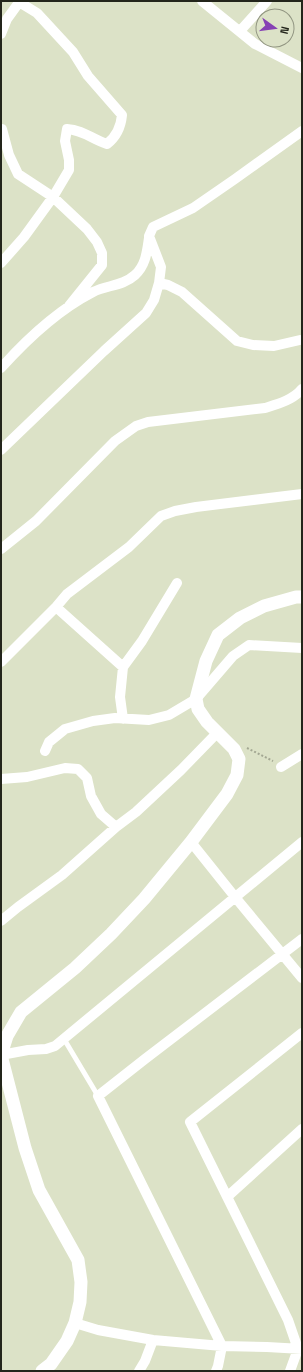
<svg xmlns="http://www.w3.org/2000/svg" width="303" height="1372" viewBox="0 0 303 1372" font-family="'Space Grotesk',sans-serif">
	<rect width="100%" height="100%" fill="#dce2c7"/>
	<g fill="none" stroke-linecap="round" stroke-linejoin="round">
		<path stroke="#a3a792" stroke-width="2" stroke-dasharray="2 2" stroke-linecap="butt" d="M247,748l26,13"/>
		<path stroke="#fff" stroke-width="5" d="M64,1039l34,57"/>
		<path stroke="#fff" stroke-width="10" d="M202,1l53,43 47,24
			M240,31l27,-30
			M1,34l6,-15 13,-18
			M1,131l1,-2 7,26 9,19 35,23 34,32 10,13 5,11v12l-33,41
			M1,263l23,-26 29,-40 16,-27v-10l-4,-19 2,-12c16,1 25,10 40,15 9,-7 14,-18 15,-29l-34,-39 -15,-24 -36,-39 -18,-11
			M300,340l-26,6 -21,-1 -16,-4 -55,-49 -14,-7 -9,-2 2,-16 -12,-31 4,-9 40,-19 42,-29 67,-48
			M1,368c26,-29 57,-58 92,-76 14,-7 30,-6 42,-17 11,-10 12,-24 14,-37
			M1,450l103,-99 42,-38 8,-13 5,-17
			M1,549l35,-28 79,-80 21,-15 12,-4 117,-14c13,-4 28,-8 37,-19
			M56,607l67,60
			M1,662l55,-55 11,-13 62,-47 32,-31 14,-5 21,-4 106,-13
			M123,719l-3,-22 3,-30 19,-26 35,-58
			M45,751l4,-9 16,-13 28,-8 22,-3 34,2 20,-5 27,-16 37,-43 16,-11 53,3
			M281,767l21,-13
			M1,779l26,-2 38,-9 13,1 9,9 4,18 10,18 15,13
			M191,842l44,55 67,81
			M1,921l17,-14 44,-32 54,-48 20,-15 45,-42 36,-37
			M1,1055l27,-5 18,-1 9,-3 247,-204
			M227,1197l75,-68
			M75,1323l23,7 55,10 69,6 45,1 35,2
			M139,1371l6,-10 8,-21
			M216,1371l2,-5 4,-20 -124,-250 47,-37 157,-120
			M290,1371l8,-22 -10,-29 -98,-198 112,-89"/>
		<path stroke="#fff" stroke-width="13" d="M42,1371l9,-7 16,-23 8,-18 5,-21 1,-20 -3,-22 -39,-70 -14,-42 -24,-93 6,-19 14,-24 54,-44 36,-34 33,-35 47,-57 36,-48 10,-19 2,-16 -5,-10 -27,-27 -9,-13 -2,-10 10,-38 12,-26 22,-17 24,-12 32,-9h6"/>
	</g>
	<rect width="303" height="1372" fill="none" stroke="#23251b" stroke-width="4"/>
	<g transform="translate(275 28) rotate(104)"><circle r="19" fill="#dce2c7" stroke="#929682"/>
	<path d="M0-3L7 15L0 10L-7 15Z" fill="#8641b4"/>
	<text y="-6" font-size="11" font-weight="bold" text-anchor="middle" fill="#23251b">N</text>
	</g>
</svg>
